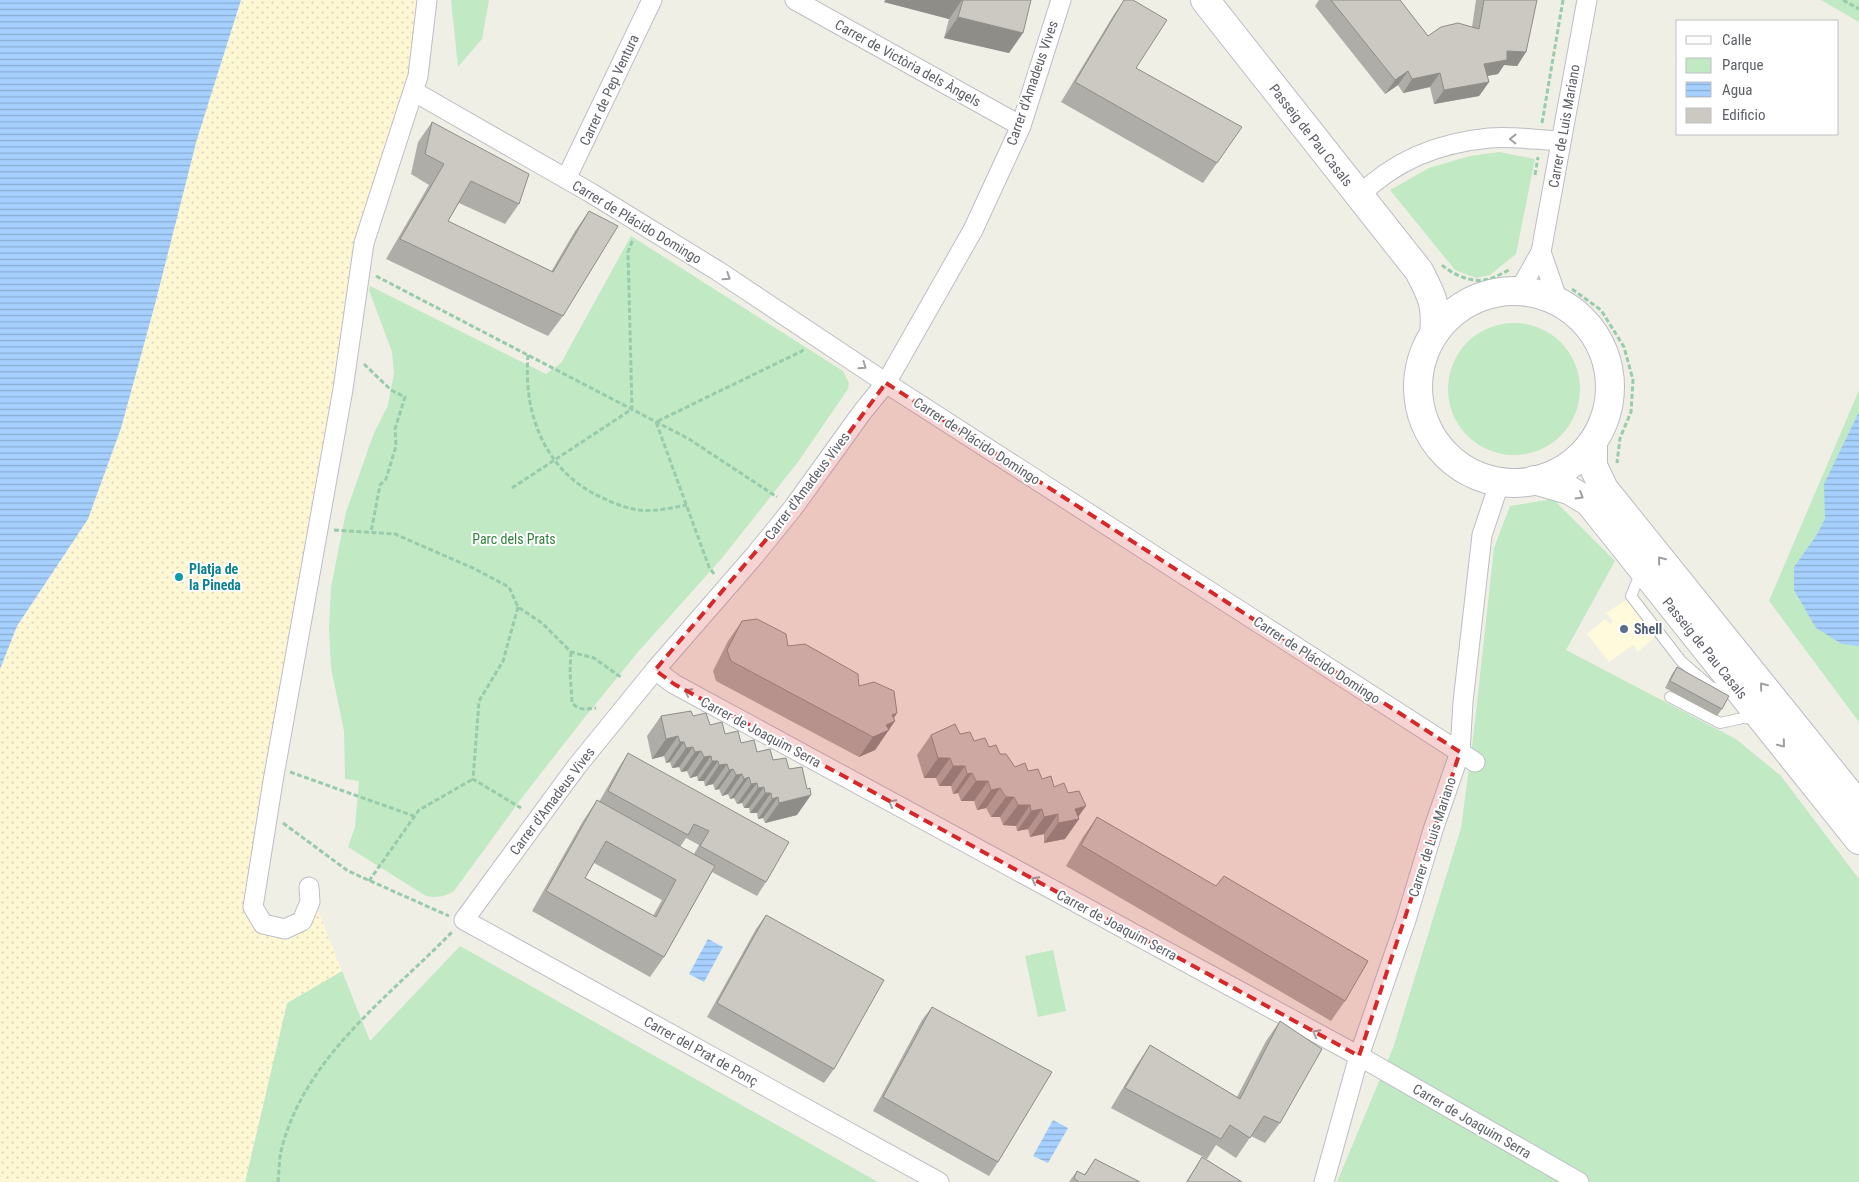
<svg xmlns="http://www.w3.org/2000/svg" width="1859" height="1182" viewBox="0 0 1859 1182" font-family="'Roboto Condensed',sans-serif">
	<defs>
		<pattern id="sand-dots" width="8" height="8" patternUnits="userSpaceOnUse" patternTransform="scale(1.25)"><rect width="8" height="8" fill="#fdf7d4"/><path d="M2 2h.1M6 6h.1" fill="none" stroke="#dbd6b9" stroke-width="1.8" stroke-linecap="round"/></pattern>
		<pattern id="water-rules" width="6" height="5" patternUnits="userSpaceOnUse" patternTransform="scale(1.25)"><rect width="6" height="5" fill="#a6d0ff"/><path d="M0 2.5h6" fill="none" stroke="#8aacd2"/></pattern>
	</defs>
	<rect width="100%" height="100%" fill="#f0efe5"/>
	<path fill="#fffadb" d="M1629,598l29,36 -20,18 -5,-7 -24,17 -22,-28 18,-15 5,5 3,-3 -7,-8z"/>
	<path fill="#c0e9c4" d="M451,0h38l-7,39 -24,28z
		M1821,0h38v22z
		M1499,152l36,7 -19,95 -26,21 -14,3 -21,-8 -65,-80 39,-22 41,-12z
		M631,236l212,135 6,12 -1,6 -50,73 -76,96 -84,94 -53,65 -61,78 -70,96c-10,6 -17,7 -28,5l-78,-49 7,-20 4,-46 -14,-2 -1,-48 -13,-63 -2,-39 2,-42 15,-75 28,-79 14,-28 6,-32 -2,-21 -23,-62 1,-4 176,88 15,-11z
		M1448 389a66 66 0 1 1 132 0a66 66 0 1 1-132 0Z
		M1859,390v332l-90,-121z
		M1553,499l62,62 -49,89 170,89 45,37 78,103v303h-522l56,-134 68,-220 13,-98 20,-182 16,-42z
		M460,946l418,236h-633l42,-179 55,-32 28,70z
		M1053,950l13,61 -28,6 -13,-61z"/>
	<path fill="url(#sand-dots)" d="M241,0h186l-9,76 -54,167 -111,664 10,17 39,-3 7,-34 33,84 -55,32 -42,179h-245v-513l17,-43 71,-107 33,-91 34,-124 42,-165z"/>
	<path fill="url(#water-rules)" d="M0,0h241l-44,139 -42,165 -34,124 -33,91 -71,107 -17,43z
		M1859,412v234l-17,-2 -26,-16 -22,-38v-23l22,-31 9,-17 -1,-35z
		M708,939l15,8 -19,35 -15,-8z
		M1053,1120l15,8 -20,35 -15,-7z"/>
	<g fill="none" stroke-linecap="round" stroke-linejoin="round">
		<g stroke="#bdbec5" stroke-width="12">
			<path id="lane" d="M1641,572l-10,24 50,65 30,26 22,7
				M1670,697l50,26 23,-5 14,1"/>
		</g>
		<g stroke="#bdbec5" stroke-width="21">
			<path id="street" d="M795,0l226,126
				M413,91l178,102 127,78 168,112 589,379
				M566,179l86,-179
				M1359,196c36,-36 79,-53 130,-58 23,-2 49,2 72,3
				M1541,252l46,-252
				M1519,291l22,-39 17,49
				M655,670l19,14 685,372 220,126
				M309,887l1,15 -8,19 -17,8 -22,-5 -10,-17 20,-126 70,-392 21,-146 54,-167 9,-76
				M939,1182l-475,-262 113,-154 78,-96 100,-115 38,-47 70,-97 23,-28 87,-153 48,-104 40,-126
				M1324,1182l35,-126 47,-136 27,-90 27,-78 3,-50 19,-167 17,-51"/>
		</g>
		<g stroke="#bbbdc4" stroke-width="30">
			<path id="secondary" d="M1205,0l214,271c13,25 18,34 15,63
				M1418 387a96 96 0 1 1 192 0a96 96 0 1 1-192 0Z
				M1593,442v24l11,23 255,317
				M1534,480l35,10 20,12 270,338"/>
		</g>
		<path stroke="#98cbac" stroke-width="3" stroke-dasharray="5 2.5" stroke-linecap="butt" d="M1843,0l16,9
			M1542,123l21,-123
			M1535,175l3,-18
			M1442,265c11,10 32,19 47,14 8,-2 15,-7 22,-10
			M376,276l313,163 88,58
			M1572,289l29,21 23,37 9,33 -2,32 -11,26 -3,25
			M528,355c-5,61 18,119 77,144 10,5 22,9 33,11 17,2 33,-2 49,-5
			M364,364l27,26 14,7 -10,32 1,17 -10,33 -6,6 -9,47
			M512,488l120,-79 -4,-157 5,-13
			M334,530l61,4 78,34 36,19 9,20 24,16 29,29 23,6 28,20
			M714,574l-5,-7 -53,-145 146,-71 2,-2
			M518,607l-15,54 -24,40 -6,78 48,29
			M571,652l-1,20 2,30c5,9 15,7 24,6
			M290,772l124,44
			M283,823l65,48 101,45
			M369,881l50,-71 54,-31
			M278,1182c1,-10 1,-21 3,-31 23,-94 108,-154 172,-220"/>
		<use href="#lane" stroke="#fff" stroke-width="10"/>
		<use href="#street" stroke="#fff" stroke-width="19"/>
		<use href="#secondary" stroke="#fff" stroke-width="28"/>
	</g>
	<path fill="#afada7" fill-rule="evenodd" d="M885,0h146l-22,53 -65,-15 5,-19 -65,-17z
		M1124,0l12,68 81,95 -14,20 -142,-81 52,-86z
		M1319,0h81l28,36 44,-9 4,-27h61l-11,52 -9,14 -13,-1 -6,9 -11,2 2,6 -10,14 -45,8 -4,-17 -27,6 -5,-8 -13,9 -70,-88z
		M432,122l87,82 -14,20 -46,-21 -11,18 103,51 24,-41 14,-20 -26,105 -15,20 -162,-77 43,-74 -18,-11 7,-32z
		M742,621l117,65 38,27 -3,5 1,3 -20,29 -16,7 -143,-76 -3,-10 15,-30z
		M1677,667l45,42 -5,7 -52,-28 7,-14z
		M661,716h32l64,36 16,8 24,55 -32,8 -2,-5 -5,1 -1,-6h-7l-1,-5h-5l-2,-5 -5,1 -3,-6 -4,1 -2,-5 -6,2 -3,-7 -4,1 -2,-6 -8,2 -1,-5h-6l-1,-5 -7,2 -3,-7 -6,1 -2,-5 -7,1 -2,-6 -4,1 -2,-7 -12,3 -5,-23z
		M960,734l40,20 15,13 13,4 26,16 24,29 1,3 -14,20 -21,4v-9l-14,3 -2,-8 -11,2 -1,-5 -13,-1 -3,-8h-9l-5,-9 -9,2 -3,-9h-13l-3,-8 -5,1 -2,-8h-12l-3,-8h-12l-7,-23 14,-20z
		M628,753l138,129 -9,14 -45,-24 -48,85 -14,20 -118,-66 51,-90 14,-21 2,2 20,-35zM686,838l13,7 -5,9 -14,-7zM594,863l68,37 -9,16 -68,-38z
		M1097,817l248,184 -14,20 -265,-155 17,-29z
		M766,915l68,154 -10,14 -117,-66 49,-88z
		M932,1007l66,155 -9,14 -116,-65 49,-91z
		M1280,1021v102l-15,20 -14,-7 -15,22 -20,-13 -9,14 -96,-51 25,-42 14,-21 87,52 29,-56z
		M1202,1157l40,25h-56z
		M1095,1159l45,23h-71l8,-11 7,4z"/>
	<path fill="#8e8d88" d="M886,0h76l-13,19 -65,-17z
		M958,17l65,16 -14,20 -65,-15z
		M1507,51l19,1 -9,14 -13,-1 -6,9 -23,4 9,-14z
		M1408,71l-10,14 -13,9 10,-14z
		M1440,73l-10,14 -27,6 9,-14z
		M1489,82l-10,14 -45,8 10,-14z
		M897,713l-7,10 5,-2 -20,29 -16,7 14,-20 19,-22z
		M678,736l-14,20 -12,3 14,-20z
		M680,742h4l-14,20 -4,1z
		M693,747l-14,20 -7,1 14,-20z
		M701,751l-14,20 -6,1 14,-20z
		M711,756l-14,20 -7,2 14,-21z
		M938,758h12l-14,20h-12z
		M712,761h6l-14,20h-6z
		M727,764l-14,20 -8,2 14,-21z
		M953,766h12l-14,20h-12z
		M733,769l-14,20 -4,1 14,-20z
		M972,773l-14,20 -5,1 14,-20z
		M742,774l-14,20 -6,2 14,-21z
		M749,777l-15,21 -4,1 14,-20z
		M976,781h12l-14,20h-13z
		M757,783l-15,20 -5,1 14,-20z
		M764,787l-15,21h-5l14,-20z
		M1000,788l-14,20 -9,2 14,-20z
		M765,793h6l-14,20h-7z
		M811,795l-14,20 -32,8 14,-20z
		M778,797l-15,21 -5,1 14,-20z
		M1006,797h8l-14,20h-9z
		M1018,805h12l-14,21 -13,-1z
		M1086,806l-10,14 3,-1 -14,20 -21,4 14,-20 17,-14z
		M1042,809l-14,20 -11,2 14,-20z
		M1058,814l-14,20 -14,3 14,-20z"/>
	<path fill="#cbc9c2" stroke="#8e8d88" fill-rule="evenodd" d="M963,0h68l-8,33 -65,-16z
		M1124,0h9l34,20 -31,48 106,59 -25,36 -142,-81z
		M1331,0h69l28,36 13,-9 17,-4 21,6 5,-29h53l-11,52 -19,-1v9l-23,4 5,18 -45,8 -4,-17 -28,6 -4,-8 -13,9z
		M432,122l97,52 -10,30 -48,-23 -23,40 105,51 36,-61 29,15 -55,90 -163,-77 44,-75 -19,-10z
		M757,619l29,15 2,12 17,-2 53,30 1,12 15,-4 20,9 3,22 -5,2 3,6 -9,4 3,5 -16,7 -142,-76 -4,-11 15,-29z
		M1677,667l52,29 -7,13 -52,-28z
		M691,711l2,5 13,-3 4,12 12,-3 3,12 13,-3 3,12 13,-3 3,12 13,-3 3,11 13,-2 3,11 13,-2 5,22 3,-1 1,7 -32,8 -1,-6 -6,2 -1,-6h-6l-1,-6 -6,1 -1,-5 -6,1 -2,-7 -5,2 -2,-5 -6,1 -3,-6 -4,1 -2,-6 -8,1 -1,-4h-6l-1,-5 -7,1 -3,-6 -6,1 -2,-5 -7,1 -2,-6h-4l-2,-6 -12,3 -5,-23z
		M955,724l5,10 10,-2 4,9 11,-3 4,9 7,-2 4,9h6l9,13 10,-4 3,8 10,-2 4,10 9,-3 3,11 10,-4 4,10 11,-2 7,15 -11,3 4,10 -21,4v-9l-14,3 -2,-8 -11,2 -1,-6h-12l-4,-8h-8l-6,-9 -9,2 -3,-9h-12l-4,-8 -5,1 -2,-8h-12l-3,-8h-12l-7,-23z
		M628,753l161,89 -23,40 -66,-36 9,-15 -15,-7 -6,11 -80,-44z
		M597,800l118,66 -51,91 -118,-66zM606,841l70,39 -20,37 -71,-39z
		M1097,817l119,69 8,-10 144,85 -23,40 -264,-156z
		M766,915l118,65 -50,89 -117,-66z
		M932,1007l120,65 -54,90 -115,-65z
		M1280,1021l42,28 -42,74 -16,-7 -14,22 -20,-13 -9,14 -96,-51 25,-43 90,54z
		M1202,1157l40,25h-55z
		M1095,1159l45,23h-61l-5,-4 3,-7 8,4z"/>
	<defs><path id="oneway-chevron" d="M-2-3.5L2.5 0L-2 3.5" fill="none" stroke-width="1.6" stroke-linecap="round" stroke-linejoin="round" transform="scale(1.25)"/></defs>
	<g stroke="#9ea0a4">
		<use href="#oneway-chevron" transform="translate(1513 139) rotate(-179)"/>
		<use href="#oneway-chevron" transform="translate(727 277) rotate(33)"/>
		<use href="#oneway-chevron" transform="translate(863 366) rotate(35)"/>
		<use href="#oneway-chevron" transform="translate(1580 496) rotate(31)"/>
		<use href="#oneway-chevron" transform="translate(1661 560) rotate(-129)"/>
		<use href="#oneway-chevron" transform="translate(1763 686) rotate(-129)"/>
		<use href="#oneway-chevron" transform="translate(688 692) rotate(-152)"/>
		<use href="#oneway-chevron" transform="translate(1782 744) rotate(51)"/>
		<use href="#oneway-chevron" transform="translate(892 803) rotate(-152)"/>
		<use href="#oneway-chevron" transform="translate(1035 880) rotate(-152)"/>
		<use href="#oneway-chevron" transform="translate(1316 1033) rotate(-152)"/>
	</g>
	<path fill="#d62828" fill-opacity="0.2" stroke="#d62828" stroke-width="4" stroke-dasharray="10 6" stroke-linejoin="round" d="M886,383l574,369 -101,304 -685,-372 -19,-14 138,-162z"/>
	<circle fill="#0f9aa8" stroke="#fff" stroke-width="2" cx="179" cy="577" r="5"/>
	<circle fill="#5c6f8a" stroke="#fff" stroke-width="2" cx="1624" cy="629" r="5"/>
	<g text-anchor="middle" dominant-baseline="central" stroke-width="4" stroke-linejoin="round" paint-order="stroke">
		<g font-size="14" fill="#5d6067" stroke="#fff">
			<text transform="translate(908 63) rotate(29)">Carrer de Victòria dels Àngels</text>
			<text transform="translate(1032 83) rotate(-71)">Carrer d'Amadeus Vives</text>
			<text transform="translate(609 90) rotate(-65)">Carrer de Pep Ventura</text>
			<text transform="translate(1564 126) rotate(-80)">Carrer de Luis Mariano</text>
			<text transform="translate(1311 135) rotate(52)">Passeig de Pau Casals</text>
			<text transform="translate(637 222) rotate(31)">Carrer de Plácido Domingo</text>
			<text transform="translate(977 441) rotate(33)">Carrer de Plácido Domingo</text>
			<text transform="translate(807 486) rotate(-53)">Carrer d'Amadeus Vives</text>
			<text transform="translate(1705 648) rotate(51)">Passeig de Pau Casals</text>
			<text transform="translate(1317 660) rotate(33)">Carrer de Plácido Domingo</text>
			<text transform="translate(761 732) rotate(28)">Carrer de Joaquim Serra</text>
			<text transform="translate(552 801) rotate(-53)">Carrer d'Amadeus Vives</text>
			<text transform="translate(1432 837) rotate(-72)">Carrer de Luis Mariano</text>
			<text transform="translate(1117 925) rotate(28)">Carrer de Joaquim Serra</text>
			<text transform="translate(701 1051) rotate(29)">Carrer del Prat de Ponç</text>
			<text transform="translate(1472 1121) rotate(30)">Carrer de Joaquim Serra</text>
		</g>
		<g font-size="14" fill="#2f833b" stroke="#fff">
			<text x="514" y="539">Parc dels Prats</text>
		</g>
		<g font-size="14" font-weight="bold" fill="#0d838f" stroke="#fff" text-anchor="start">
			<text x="189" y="569">Platja de<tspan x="189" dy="16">la Pineda</tspan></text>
		</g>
		<g font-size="14" font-weight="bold" fill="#4e5e75" stroke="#fff" text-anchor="start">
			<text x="1634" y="629">Shell</text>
		</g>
	</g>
	<rect x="1676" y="20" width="162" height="115" fill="#ffffff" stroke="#bebfc2"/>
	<rect x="1686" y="36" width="25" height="8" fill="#ffffff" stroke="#bebfc2"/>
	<text x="1722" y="45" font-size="15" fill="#5d6067">Calle</text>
	<rect x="1686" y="58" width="25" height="15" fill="#c0e9c4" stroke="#bebfc2"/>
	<text x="1722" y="70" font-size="15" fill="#5d6067">Parque</text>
	<rect x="1686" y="82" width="25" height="15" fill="url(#water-rules)" stroke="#bebfc2"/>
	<text x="1722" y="95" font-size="15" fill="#5d6067">Agua</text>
	<rect x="1686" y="108" width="25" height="15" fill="#cbc9c2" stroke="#bebfc2"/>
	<text x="1722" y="120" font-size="15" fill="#5d6067">Edificio</text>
</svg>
